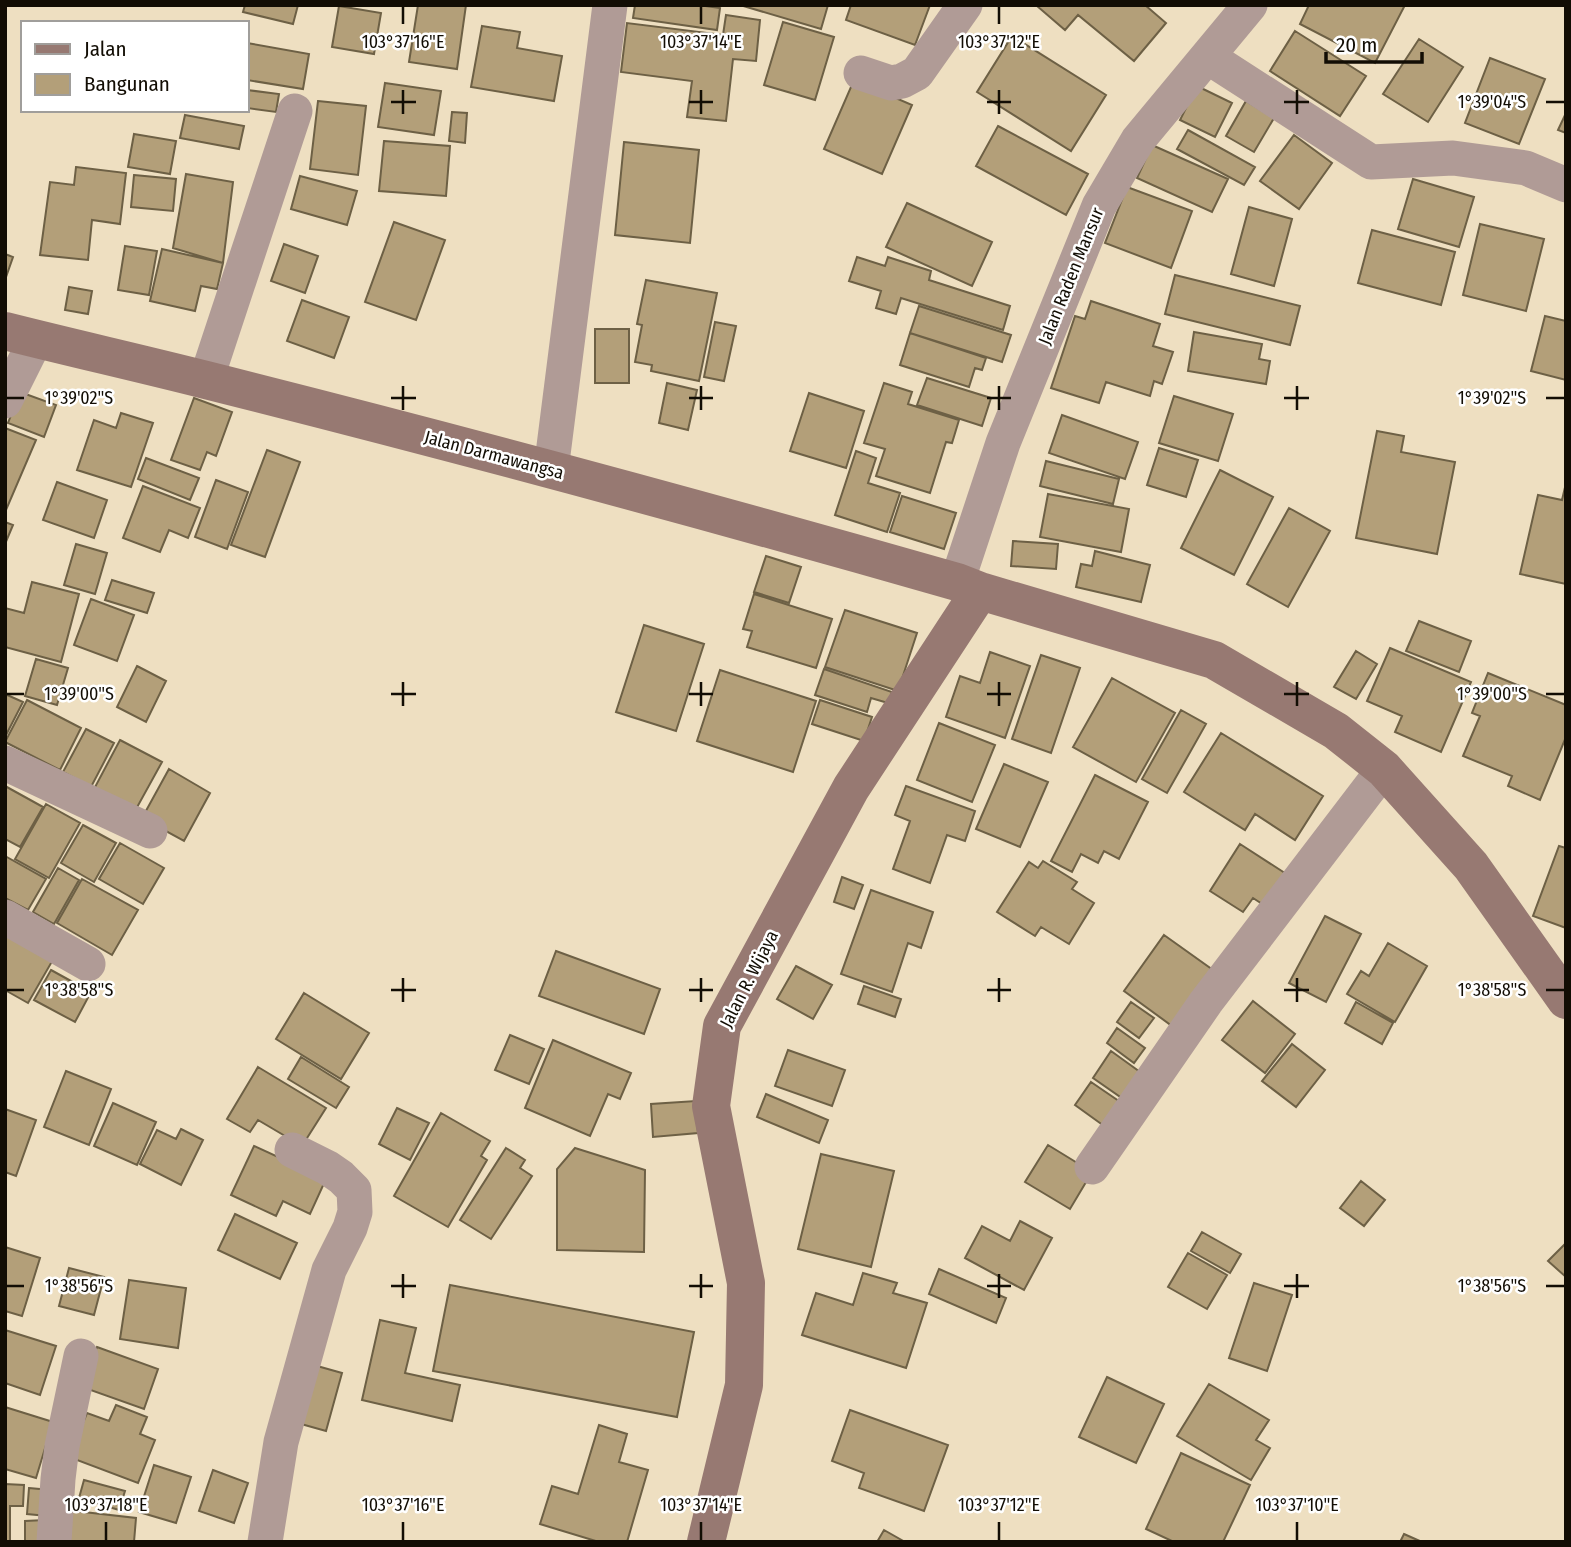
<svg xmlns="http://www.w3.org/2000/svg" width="1571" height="1547" viewBox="0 0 1571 1547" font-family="'Fira Sans Condensed',sans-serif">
	<rect width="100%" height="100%" fill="#eedfc1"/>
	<path fill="#b39f79" stroke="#6d6045" stroke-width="2" d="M245,5h53l-5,19 -50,-12z
		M418,5h48l-9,64 -48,-7z
		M635,5h63l22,3 -3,22 -84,-12z
		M740,5h88l-7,24z
		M851,5h79l-15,40 -69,-25z
		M1038,5h107l21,18 -32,38 -56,-46 -13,15 -28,-24z
		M1309,5h96l-30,58 -75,-39z
		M339,6l42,7 -7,41 -42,-7z
		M726,15l34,5 -4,41 -23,-2 -7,62 -39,-4 5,-36 -71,-9 6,-49 96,12z
		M783,22l51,15 -19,63 -51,-15z
		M482,26l38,6 -3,16 45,8 -8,45 -83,-14z
		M1295,31l71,45 -26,40 -70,-45z
		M1012,36l94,59 -35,56 -94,-59z
		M1419,39l44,28 -35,55 -45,-28z
		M247,43l62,11 -6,35 -56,-9z
		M1490,58l55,21 -26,65 -54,-21z
		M854,80l58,25 -30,69 -58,-25z
		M385,83l56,8 -7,44 -56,-8z
		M1197,86l35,17 -17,34 -35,-17z
		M247,90l32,4 -3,18 -29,-4z
		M318,101l48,5 -8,69 -48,-6z
		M1246,101l28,17 -20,34 -28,-16z
		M452,112l15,1 -2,30 -16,-2z
		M1566,113v20l-8,-3z
		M185,115l59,11 -5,23 -59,-11z
		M998,126l90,48 -22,41 -90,-49z
		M1188,130l67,37 -11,18 -67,-36z
		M134,134l42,7 -6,33 -42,-7z
		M1294,135l38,28 -33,46 -39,-28z
		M384,141l66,5 -4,50 -67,-5z
		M624,142l75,8 -9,93 -75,-8z
		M1152,145l76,34 -16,33 -75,-34z
		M76,167l50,6 -6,51 -28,-4 -4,40 -48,-5 10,-73 24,3z
		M186,174l47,8 -10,81 -50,-15z
		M134,175l42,4 -3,32 -42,-4z
		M300,176l57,15 -10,34 -56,-16z
		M1413,179l61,18 -15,50 -61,-18z
		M1127,187l65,24 -21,57 -66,-25z
		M907,203l85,39 -20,44 -86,-39z
		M1249,207l43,12 -18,67 -43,-12z
		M394,222l51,18 -29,80 -51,-18z
		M1480,224l64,15 -18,72 -63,-16z
		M1372,230l83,22 -14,53 -83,-22z
		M284,244l34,12 -13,37 -34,-12z
		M125,246l32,5 -8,44 -31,-5z
		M162,249l61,14 -6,26 -16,-3 -6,25 -45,-10z
		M5,254l8,3 -8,23z
		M857,257l28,9 3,-9 43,14 -2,9 81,26 -7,24 -102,-32 -5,16 -20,-6 5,-17 -32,-10z
		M1175,275l125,31 -10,39 -125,-31z
		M646,280l71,13 -18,88 -48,-10 1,-6 -17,-3 7,-37 -5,-1z
		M69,287l23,4 -4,23 -23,-4z
		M302,300l47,17 -15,41 -47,-17z
		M1091,301l69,23 -7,22 20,6 -11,32 -8,-3 -4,15 -44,-14 -7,21 -48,-15 24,-72 10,3z
		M919,306l92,29 -9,27 -92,-29z
		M1545,316l21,5v59l-35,-9z
		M715,322l21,4 -12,55 -20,-4z
		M595,329h34v54h-34z
		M1194,332l68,12 -3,15 11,2 -4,23 -78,-13z
		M910,333l76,25 -4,12 -7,-2 -6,19 -69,-22z
		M927,378l64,20 -9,28 -65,-21z
		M667,383l30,7 -9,40 -29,-7z
		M884,383l28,9 -4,12 51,16 -7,23 -6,-1 -16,51 -54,-17 9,-27 -21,-6z
		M20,392l36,13 -12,32 -36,-14z
		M809,393l55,18 -18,57 -56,-17z
		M1174,396l59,18 -15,47 -59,-18z
		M194,398l38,14 -16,44 -9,-4 -7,18 -29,-10z
		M121,413l32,10 -22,64 -54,-17 17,-50 22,8z
		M1062,415l76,27 -13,37 -76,-26z
		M5,428l31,12 -30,70h-1z
		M1377,431l27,5 -3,16 54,10 -18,92 -81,-16z
		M1159,448l39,12 -12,37 -39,-12z
		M267,450l33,12 -35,95 -34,-12z
		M856,451l20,7 -8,25 32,10 -13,39 -52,-17z
		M146,458l53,20 -9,22 -52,-21z
		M1046,461l73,18 -6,25 -73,-18z
		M1220,470l53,27 -39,78 -53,-27z
		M216,480l32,12 -21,57 -32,-12z
		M57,482l50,18 -13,38 -51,-18z
		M1566,483v101l-46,-10 18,-79 24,5z
		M143,486l57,22 -12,30 -19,-8 -9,22 -37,-14z
		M1048,494l81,15 -8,43 -81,-15z
		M902,496l54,17 -12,36 -54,-17z
		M1289,508l41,23 -42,76 -41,-23z
		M5,522l8,3 -8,19z
		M1013,541l45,3 -2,25 -45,-3z
		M76,544l31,9 -12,41 -31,-9z
		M1095,551l55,14 -9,37 -65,-15 5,-23 11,2z
		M766,556l35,11 -12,36 -35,-11z
		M112,580l42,13 -7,20 -42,-13z
		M32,582l47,12 -18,68 -56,-15v-39l19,5z
		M754,594l78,25 -16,49 -69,-21 5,-16 -9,-2z
		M91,599l43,16 -17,46 -43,-16z
		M845,610l72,23 -19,58 -73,-24z
		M1419,621l52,20 -12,31 -53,-21z
		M644,625l60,19 -28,87 -60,-19z
		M1390,648l81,34 -30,70 -46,-20 7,-16 -35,-15z
		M1356,651l21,13 -21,35 -22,-12z
		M990,652l40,14 -25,72 -59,-21 14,-41 20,7z
		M1041,655l39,13 -29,85 -39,-14z
		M36,659l32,9 -11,37 -32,-9z
		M137,666l29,15 -20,41 -29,-15z
		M824,669l68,23 -4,11 -17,-5 -4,14 -52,-17z
		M720,670l96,31 -23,71 -96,-31z
		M1488,673l78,32v32l-26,63 -32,-14 4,-10 -49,-20 17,-40 -8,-3z
		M1112,678l63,35 -39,69 -63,-35z
		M5,694l18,8 -18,35z
		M27,700l54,28 -21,42 -55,-28z
		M820,700l52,17 -8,24 -52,-17z
		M1181,710l25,14 -39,69 -25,-14z
		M939,723l56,22 -23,57 -55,-22z
		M86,729l28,14 -23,44 -28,-15z
		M1221,733l102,63 -28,44 -40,-26 -10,16 -61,-38z
		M120,740l42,22 -27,49 -41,-22z
		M1004,764l44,18 -28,65 -44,-18z
		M169,769l41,24 -26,48 -42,-23z
		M1095,775l53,27 -29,57 -15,-8 -6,12 -17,-9 -9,18 -21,-11z
		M5,786l38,21 -23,40 -15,-8z
		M906,786l69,25 -10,30 -18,-6 -17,48 -37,-14 17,-48 -15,-6z
		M46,804l34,19 -31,55 -34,-19z
		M83,825l33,18 -22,39 -33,-19z
		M120,843l44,25 -21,36 -44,-25z
		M1240,844l51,33 -21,32 -17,-11 -10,14 -33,-21z
		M1559,846l7,2v80l-33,-12z
		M5,856l41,23 -18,31 -23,-12z
		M1043,861l34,21 -5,7 22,14 -25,41 -28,-17 -6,9 -38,-24 32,-50 9,6z
		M58,868l21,12 -25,44 -21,-12z
		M842,877l21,8 -9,24 -20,-7z
		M82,879l56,31 -26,45 -55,-32z
		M871,890l62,22 -12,36 -13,-5 -16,49 -51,-18z
		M1325,916l36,18 -35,68 -37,-19z
		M9,933l45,25 -26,45 -23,-13v-51z
		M1164,935l49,35 -41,56 -48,-35z
		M1388,943l39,23 -32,56 -48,-28 14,-23 8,5z
		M556,951l104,38 -16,45 -105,-38z
		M796,966l36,19 -19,34 -36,-20z
		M51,970l40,22 -16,30 -41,-22z
		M864,986l37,13 -6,18 -37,-13z
		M304,993l65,40 -28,46 -65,-40z
		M1253,1001l42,33 -30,39 -43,-33z
		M1131,1002l23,16 -15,20 -22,-16z
		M1356,1002l37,21 -11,21 -37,-21z
		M1117,1028l28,20 -11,15 -27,-20z
		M510,1035l34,14 -15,35 -34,-14z
		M553,1040l78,33 -11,26 -12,-5 -18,42 -65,-28z
		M1292,1044l33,26 -29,37 -34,-26z
		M788,1050l57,20 -13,36 -57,-20z
		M1111,1051l36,26 -18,26 -36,-25z
		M301,1057l48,30 -13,21 -48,-29z
		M258,1067l68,41 -24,38 -44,-26 -8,12 -23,-13z
		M66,1071l45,18 -22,56 -45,-18z
		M1091,1082l38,26 -18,23 -36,-26z
		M766,1094l62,26 -9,23 -62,-26z
		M696,1101l2,32 -45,4 -2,-33z
		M113,1103l43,19 -19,43 -43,-19z
		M397,1108l32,15 -19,37 -31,-16z
		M5,1109l31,11 -20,56 -11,-4z
		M441,1113l49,28 -9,15 6,4 -39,67 -54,-31z
		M181,1129l22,11 -22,45 -41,-21 17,-34 19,9z
		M1048,1145l44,27 -22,37 -45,-27z
		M254,1146l72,33 -16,35 -27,-13 -7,15 -45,-21z
		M506,1148l19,12 -5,8 12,8 -41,63 -31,-19z
		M575,1148l70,22 -1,82 -87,-2v-81z
		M821,1154l73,17 -23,96 -73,-18z
		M1361,1181l24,19 -21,26 -24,-18z
		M235,1214l62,29 -17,36 -62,-29z
		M1020,1221l32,17 -28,52 -59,-32 17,-32 28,15z
		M1202,1232l39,22 -11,19 -39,-22z
		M1566,1243v34l-18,-16z
		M5,1247l35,11 -18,58 -17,-5z
		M1188,1253l39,22 -20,34 -39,-22z
		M69,1268l35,9 -10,38 -35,-9z
		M939,1269l67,29 -10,25 -67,-29z
		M863,1273l34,10 -4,10 34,10 -21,65 -104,-33 14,-42 37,12z
		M129,1280l57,8 -8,60 -58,-9z
		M1254,1283l38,12 -25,76 -38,-13z
		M450,1285l244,47 -17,85 -244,-46z
		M380,1320l36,8 -11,45 55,12 -8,36 -90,-21z
		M5,1330l51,16 -16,49 -35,-12z
		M97,1347l61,22 -14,40 -62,-22z
		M310,1364l32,9 -16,58 -32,-9z
		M1107,1377l57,27 -28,59 -57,-26z
		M1209,1384l60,36 -13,20 14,8 -19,32 -74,-44z
		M116,1405l31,12 -7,17 15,6 -17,43 -69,-26 18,-44 22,8z
		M5,1407l48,15 -17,56 -31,-9z
		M850,1410l98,35 -24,66 -65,-23 5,-15 -32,-12z
		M599,1425l28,9 -8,28 29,8 -21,72h-28l-59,-18 12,-38 26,8z
		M1181,1453l69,32 -27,57h-49l-28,-13z
		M154,1465l37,12 -15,46 -37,-11z
		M213,1470l35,13 -14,40 -35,-12z
		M84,1480l41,11 -6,19 -40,-12z
		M5,1484l19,1 -1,21h-13v36h-5z
		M29,1488l21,2 -3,26 -20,-2z
		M66,1510l70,8 -2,24h-72z
		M45,1520l1,22h-21v-21z
		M884,1530l21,12h-28z
		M1404,1534l18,8h-22z"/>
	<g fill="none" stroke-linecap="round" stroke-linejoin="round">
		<path stroke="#b09b96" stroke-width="35" d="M1208,57l163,105 82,-4 73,10 40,17
			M861,73l30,10 11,-2 15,-8 48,-68
			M206,380l89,-269
			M5,401l31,-62
			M551,470l59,-465
			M957,582l46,-139 96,-237 39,-66 112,-135
			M5,763l145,68
			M5,917l83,47
			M1092,1167l114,-165 178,-233
			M54,1542l4,-63 4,-33 19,-90
			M265,1542l16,-100 48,-172 21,-42 5,-16 -1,-22 -13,-13 -13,-9 -36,-18"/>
		<path stroke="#977972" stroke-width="38" d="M5,331c67,17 134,32 201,49 251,63 502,131 751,202l23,9 234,69 122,71 48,38 87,97 95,134
			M706,1542l38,-157 2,-102 -35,-177 11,-80 129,-238 129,-197"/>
	</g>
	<path fill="none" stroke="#120d04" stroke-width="2.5" d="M403,7v17M701,7v17M999,7v17M403,90v24M701,90v24M999,90v24M1297,90v24M391,102h25M689,102h24M987,102h24M1284,102h25M1546,102h18M403,386v24M701,386v24M999,386v24M1297,386v24M7,398h17M391,398h25M689,398h24M987,398h24M1284,398h25M1546,398h18M403,682v24M701,682v24M999,682v24M1297,682v24M7,694h17M391,694h25M689,694h24M987,694h24M1284,694h25M1546,694h18M403,978v24M701,978v24M999,978v24M1297,978v24M7,990h17M391,990h25M689,990h24M987,990h24M1284,990h25M1546,990h18M403,1274v24M701,1274v24M999,1274v24M1297,1274v24M7,1286h17M391,1286h25M689,1286h24M987,1286h24M1284,1286h25M1546,1286h18M106,1522v18M403,1522v18M701,1522v18M999,1522v18M1297,1522v18"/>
	<g text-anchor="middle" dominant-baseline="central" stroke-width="5" stroke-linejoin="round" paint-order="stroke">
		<g font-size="18" fill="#120d04" stroke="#fff">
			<text transform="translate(1071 276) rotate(-68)">Jalan Raden Mansur</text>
			<text transform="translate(494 455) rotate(15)">Jalan Darmawangsa</text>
			<text transform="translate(749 979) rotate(-63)">Jalan R. Wijaya</text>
		</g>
	</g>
	<g font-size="18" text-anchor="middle" fill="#120d04" stroke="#fff" stroke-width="5" stroke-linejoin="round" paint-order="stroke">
		<text x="403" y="48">103°37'16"E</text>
		<text x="701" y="48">103°37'14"E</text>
		<text x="999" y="48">103°37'12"E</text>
		<text x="1492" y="108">1°39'04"S</text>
		<text x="1492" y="404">1°39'02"S</text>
		<text x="79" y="404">1°39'02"S</text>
		<text x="1492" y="700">1°39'00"S</text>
		<text x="79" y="700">1°39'00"S</text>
		<text x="1492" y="996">1°38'58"S</text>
		<text x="79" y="996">1°38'58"S</text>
		<text x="1492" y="1292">1°38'56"S</text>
		<text x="79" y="1292">1°38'56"S</text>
		<text x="106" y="1511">103°37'18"E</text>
		<text x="403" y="1511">103°37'16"E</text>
		<text x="701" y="1511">103°37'14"E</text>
		<text x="999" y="1511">103°37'12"E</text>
		<text x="1297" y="1511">103°37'10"E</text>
	</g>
	<rect width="1571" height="1547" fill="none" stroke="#120d04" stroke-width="14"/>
	<rect x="21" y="21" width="228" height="91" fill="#ffffff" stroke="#a09e9b" stroke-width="2"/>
	<rect x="35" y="44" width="35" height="10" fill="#977972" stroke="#a09e9b" stroke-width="2"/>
	<text x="84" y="56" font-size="21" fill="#120d04">Jalan</text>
	<rect x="35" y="74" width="35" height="21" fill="#b39f79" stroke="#a09e9b" stroke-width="2"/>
	<text x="84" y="91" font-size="21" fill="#120d04">Bangunan</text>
	<path d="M1326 52v10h96v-10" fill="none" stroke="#120d04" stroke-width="3.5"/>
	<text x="1336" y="52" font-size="21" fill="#120d04" stroke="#ffffff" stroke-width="5" paint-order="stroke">20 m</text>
</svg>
